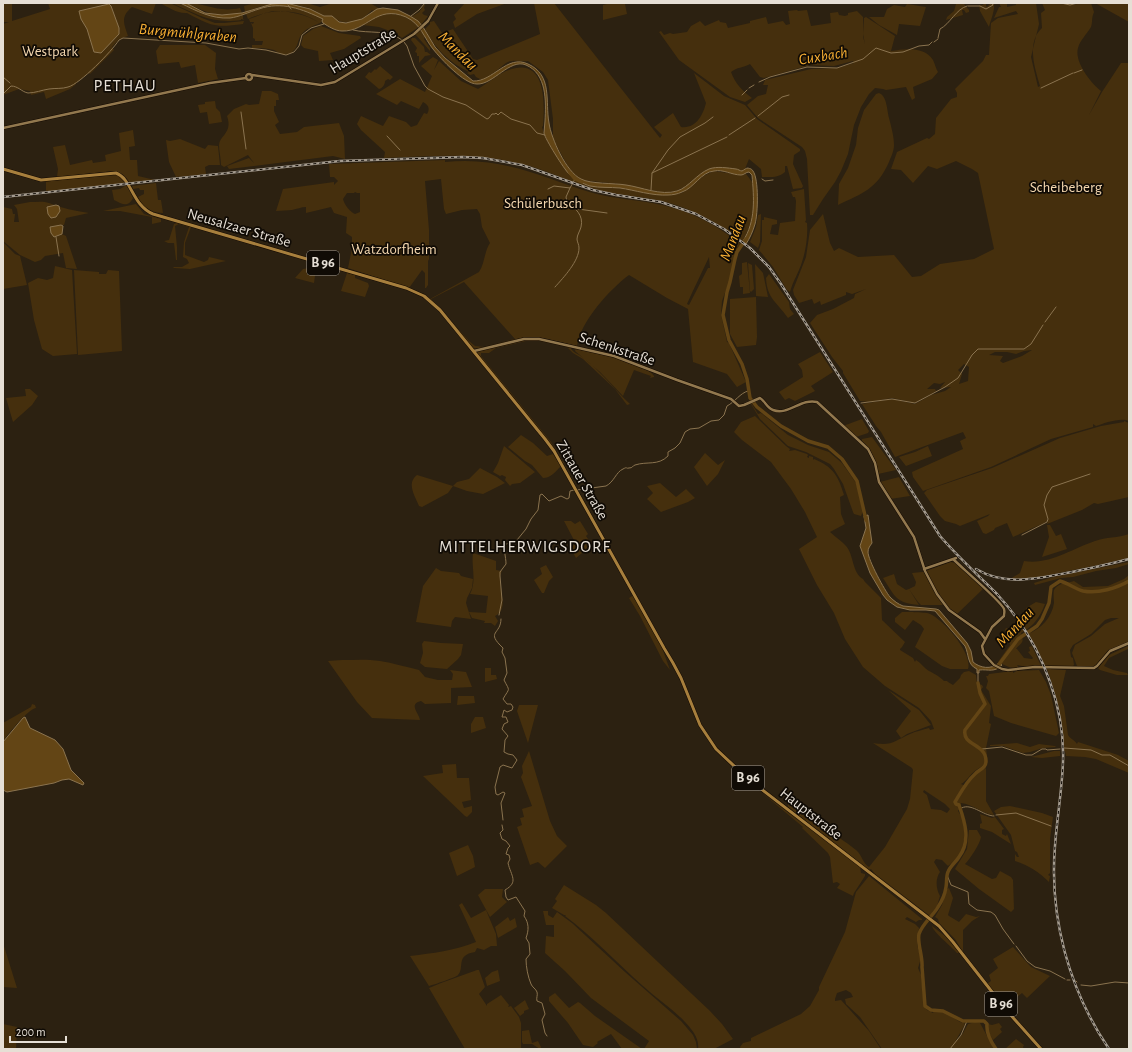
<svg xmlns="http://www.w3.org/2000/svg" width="1132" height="1052" viewBox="0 0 1132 1052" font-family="'Alegreya Sans',sans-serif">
	<rect width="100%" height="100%" fill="#2c2111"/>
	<path fill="#452f0d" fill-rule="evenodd" d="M3,3h9v18l38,-12 -2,-6h108l-4,11 -20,-7c-12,10 -8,17 -4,29l-9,3 -7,8 2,3 -24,24 -1,-1 -12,9 -2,3 -5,4 -24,10 -2,-7 -13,3 -1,-4 -11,-2 -16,6v-71l6,-2h-6z
		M160,3h10l32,15 13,5h9l20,-2 -1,3c-28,4 -32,2 -56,-11 -9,1 -19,-6 -27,-10z
		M172,3c13,0 21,7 33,11 13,5 25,4 38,1v4l2,1 -4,-1v1c-29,4 -43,-5 -69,-17z
		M186,3c21,0 31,10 54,5l2,5c-25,5 -34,0 -56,-10z
		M255,3h52l13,4 13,-4h37l10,6 -6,2 -2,-1c-16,18 -30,13 -50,5 -3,-1 -5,-3 -8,-5 -7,-3 -16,-5 -24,-6 -16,-2 -30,2 -45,8l-1,-6z
		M465,3h42l-30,11 -22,14 -2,-6 3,-3 -2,-4z
		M534,3h20l106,135 2,-3 -8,-8 19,-14 8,14c15,2 22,-12 25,-24l-12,-30 30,23 21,9 12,14 43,30v2l-6,4 -1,9 10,22 -1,2 -9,1 -6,-23h-2v6c-7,6 -14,5 -23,5l-1,-8 -12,-10 -4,10 -3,2 -24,-3 -8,1 -24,17 -10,5 -7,1h-8l-42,-8 -37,-4 -11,-8 -18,-33v-20l-5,-39 -5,-8 -15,-11c-6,1 -16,-2 -22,2 -8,6 -14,13 -24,17l-6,-3 -2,-3 -4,1 -3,-2 2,-1c-19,-9 -35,-24 -44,-43l5,-5v-2l4,-1 8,12 11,-4 20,30 4,1 63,-26z
		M611,3h19l-5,1 2,10 -24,6v-15z
		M984,3h2v3l1,1 3,-3v-1h4c1,8 -3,16 -5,24l-9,-16 -1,-6h4z
		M999,3h8v4l9,-2v-2h20l3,21 -8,33 7,30 2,-1c-5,-18 -14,-43 2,-58l-1,-15 4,-3 -3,-7h28l4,2 5,-2h12l3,9c-3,7 -1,9 -3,15 -4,7 -11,13 -13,21 -4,14 13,35 23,43l-12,24 13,-23 19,-29h8v358c-8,-4 -25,2 -33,5l-3,-2v3l-42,12 -60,28 -68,24 -10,-14 -1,-5 51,-23 -3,-8 6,-3 -3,-6 -68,25 -14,-25 -5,-6 -14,-22 30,-5 23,5 16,-9 14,-4 6,-4 -11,1 5,-6 -5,2 -6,-1 -7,6h8l1,2 -21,12 -23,-5 -23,4 -9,-1 -17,-28v-2l-11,-14 -22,-34 7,-8 16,-6 21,-11 1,-4 11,-5 -14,5 -6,-2v3l-25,10 -1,-4 -6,3 -2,-5 -13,4 -5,-8 -1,-5 13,-33 4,-27 13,-16 7,29 4,8 5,-3 19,9 36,-2 18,22 9,-1 19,-12 34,-5 20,-10 -16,-76 -6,-4 -16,-8 -19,8 -9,-3 -15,17 -12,-13 -10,-1 6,-17 30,-14 2,1 6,-5 1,-16 15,-19 6,-2v-4l-2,-4 28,-28 3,-6h3l2,-32 7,-5 20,-4 -2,-3 -22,7 5,-11h2zM1032,350l-10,6 -19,7 -3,-2 3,-5 -14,-1 6,-3h12l9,2 8,-3zM964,364l5,3 -1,14 -9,3 3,-10 -4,-4z
		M1095,3h34v19z
		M907,4l19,3 -6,19 -21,-2 -2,11 -18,-10 -10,-8h15l3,-8 7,-4 11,2z
		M956,4h8l5,6v2l-3,1 -2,-3h-2l1,5 -17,5 1,-3 7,-6z
		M281,5l15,2 28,12 -4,4c-23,-15 -48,-15 -72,-4l-2,-5 13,-5z
		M424,5h1l-1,3 1,2 -3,3 2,2 4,1 -7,9 -10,-8 8,-5z
		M797,10l1,1 9,-1 4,16 20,-3 -1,-10 8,-1 1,3 6,1 3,-1v-2l9,-2 6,6v20l2,7 -2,-10 1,-16 2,-1 29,19 -4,15c14,-2 33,-5 42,9 2,4 3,9 5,12l-6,7 -19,8 2,11 -3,2 -6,-13 -20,3 -3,-1 -8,-1 -6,6 -8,13 -7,18 -6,29 -7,17 -6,11 -12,17 -10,16h-3l-3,-56 -2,-8 -3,-4 -44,-29 -11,-13 11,-9 8,-2 2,-9h-5l2,-5 46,-11 27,-1 16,-5 -1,-2 -19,5 -24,-1 -46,13 -4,-1 -10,-13c-7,4 -13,3 -19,8 4,11 11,19 21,26l-7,4 -15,-5 -51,-37 -20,-28 2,-1 3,4 6,-2 3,1 14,-2 4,-6 9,-5 5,5 14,-6 1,2 6,1 2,5 22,-5v-2l16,-4 2,7 15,-3 3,4 4,-1 -2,-13z
		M273,11c17,0 32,3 47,12 -7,3 -15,6 -19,12 -4,6 -3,18 -15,19 -5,1 -8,-2 -12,-4 -7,-2 -15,-2 -22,-2v-3h10l1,-4h-8v-2l-2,-1v-10l-2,-5 2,1 1,-2h-4l-1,-3 16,-6z
		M383,14c14,-1 26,2 36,13l-17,11 -4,-3v-2c-7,-1 -12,-4 -19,-6 -5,-1 -11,-1 -17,-2l13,-8z
		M321,26l18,7 21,3 1,2 -17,11 -14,4 3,7 -14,1 -1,-10 -14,-3 -3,-3 2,-9 10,-7z
		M421,29l4,8 -1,2 6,9v3l-15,-17z
		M412,38h3l9,9 1,5h2l4,3 -6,1 -6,7v-7h-2v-3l-2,-1 2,-4 -6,-8z
		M160,45h45l11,8 -1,16 3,10 -20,4 -3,-18 -14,3 -2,-6 -21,2 -2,-13z
		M433,57l5,3 -4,10 5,-9 22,20 17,8c8,-5 19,-14 28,-18 40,-17 39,30 37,55l-1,1 2,7 26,41 13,8 8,3 26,2 48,7 17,-2 21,-17 11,-5 27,4 5,-1 7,9 1,25 -2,14 -9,19c-25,-18 -51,-33 -81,-40 -20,-4 -41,-6 -60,-10 -23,-5 -44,-16 -66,-23 -8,-3 -16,-4 -24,-6 -42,-10 -85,-5 -128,-4l1,-6 -24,-22 -4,-6 4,-8 22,10 6,-10 17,6 5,5 6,-2 7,-12 3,1c3,-5 2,-9 -4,-12l-4,7 -18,-8 -4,4 -21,-11 24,-15 25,13 7,-16 -11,-10z
		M380,66l13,11 -3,3 -2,-1 -3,2c0,3 -2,7 -6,8l-14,-12 4,-5 2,1 4,-4 1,1z
		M262,91h9l7,3 1,6h-3v6h-2v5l5,11 -4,3 5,9 17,-2 7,-5 35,-4 5,13 1,23 -12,-3 -104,13 -2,-3 22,-8 5,5 -6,-8 -24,12 -3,-2c0,-6 -2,-14 -2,-20 1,-10 14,-12 8,-29l7,-7 12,-5 3,1 10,-1z
		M879,93c8,3 8,17 10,25 2,8 5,18 5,27 0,6 -3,12 -5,17 -12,27 -26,31 -51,43l1,-21 9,-16 8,-23 2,-17 6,-18 12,-16z
		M215,101l1,7 4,4 2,10 -13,2 -2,-12 -7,1 -2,-8 7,-1v-2z
		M133,130l2,16 -6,1 1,13h7l1,16 17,4 -26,3c-3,-8 -8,-11 -16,-12l-56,6 1,-8 -5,-22 12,-2 5,20 22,-5 1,3 13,-2 -1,-6 16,-4 -2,-18z
		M180,139l25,10 3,-4 10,1 2,19h-11l-4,2 1,7 -30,3 -7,-15 -3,-22 4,1z
		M445,160v2c58,-6 95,15 148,31 22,6 46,7 69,12 29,6 56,21 79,39l-7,15 -3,17 -9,25 -1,13 6,28 2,1 17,39 -9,5 -10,-13 -34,-12 -5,-53 -21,-11 -38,-23c-19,14 -49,47 -52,71 -15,-3 -31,-9 -46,-9 -18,1 -42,15 -58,11l-43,-49 49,-27c6,-9 5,-20 11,-29l-8,-16 -2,-13 -3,-5 -15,1 -16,4 -2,-5 -3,-30 -16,2 4,49v29l-1,2v24l-2,3h-1v-15l-3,-3 -13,18 -61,-20 4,-20v-11l-6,-4 1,-16 -13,-4 -3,-6 -25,6v-6c-5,0 -9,2 -14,3 -5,0 -10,1 -16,1l7,-22 51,-7v3l4,-4 -4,-4h-4l-1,-13zM355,192l2,1h3v19l-5,2c-5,-2 -11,-10 -12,-15l4,-6h7zM709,257l1,11h-2l-19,37 -2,-1c7,-16 15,-32 22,-47zM464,282l51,57 -31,8 -9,-1 -6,-5 -38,-42z
		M114,174l6,2 5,7 -79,9v-12z
		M156,183l2,17h3l2,13c-11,0 -21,-6 -25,-16l6,-3v-4h-4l-1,-2 -6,1 -1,-3z
		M125,186h2l6,12c-5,10 -11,6 -19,2l-2,-10 8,-1z
		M804,189l2,31 -1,2 2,1c1,12 -1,27 -5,39 -3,10 -9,19 -12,30l-3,-2 -14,-23 -14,-17 3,-9v-21h2v-3l13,3v4l-5,1 -2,9 8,1 2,-12 15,-2 1,-20 -1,-4h-2l-2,-5z
		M30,202c6,0 14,-1 19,1 13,5 26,8 40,10l-23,5 -2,7 -13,2 6,9 5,-2 4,2 11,33 -11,-1 -3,-15 -18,3 -4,4 -6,2 -15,-7 -17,-14v-34l9,2 1,5h2l-1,8h5l-2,-13 -3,-4z
		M136,204l8,10 17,5v3l-9,2v-7l-32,-6h-17z
		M761,214l-1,28 -2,6 -8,-6 6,-15 2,-12z
		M177,223l14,4 -6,16v12l19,7 4,-2 1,-3 17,4 -36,8 -16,-1 -1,-1h9l7,-4 -2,-4 -4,-2 1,-15 5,-15 -10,-3 -4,2 2,21v13h-1l-2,-17h-6l-4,-2 5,-1 5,-16z
		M3,242l12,12 5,2 7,29 -24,4z
		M311,262c6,6 4,14 3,21l-19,-5 8,-9 6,-1z
		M747,262l3,31 -7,1v-7h-3l-1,-11 3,-2v-11z
		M748,263l4,2 2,24 -3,3 -1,-1z
		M755,264l8,9 5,24 -12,-1z
		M55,266l17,4 5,84 -24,2 -11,-7 -8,-29 -6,-37 10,-5 9,2 6,-2z
		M74,270l25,2v2h7l2,-4 11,1 3,80 -44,4z
		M347,273l8,2v3l13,5 1,3 -4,11 -24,-6z
		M769,274l20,28 1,7 4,5 -6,4c-11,-16 -21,-19 -22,-40z
		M756,297l1,40 -1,8 -19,2 -7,-13v-35z
		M526,340h14l30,7c3,6 7,6 12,10 18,13 32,32 48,47l-3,1 -12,-16 -32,-30 -10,-6 -6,-6 -27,-6h-14l-30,7 -7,5h-8v3l70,86 10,18 3,2 -1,2 -86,-111 2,-2z
		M576,348c16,4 70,15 78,28v1l-4,1 1,-2 -17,-6 -11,26 -23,-24 -25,-21z
		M820,352l13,20 -22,14 4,5 -20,10 -6,-3 -4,2 -6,-8 24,-15 -1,-7 -4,-6z
		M25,389h5l8,7 -6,9 -19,17 -7,-24 20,-2z
		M751,403l7,11 3,-1 27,22 20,10 21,7 13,11 14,20 7,28 -2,5 -7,-2 -1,-2 -10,-28 -9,-15 -4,-5 -24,-12 -18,-6 -28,-27 -9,-15z
		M755,416l31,30 4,3 -1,2 6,-1 12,4 1,1 -1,2 2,1v-2l4,1v3l1,-1c19,8 24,16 30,36l-4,2 1,17 4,10 -15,8c3,3 14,11 16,14 8,9 6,27 17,33l2,3 16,16 1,22 23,22 -3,5 -2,2v1l13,8 2,4 1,-2c5,3 8,8 13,11 6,3 10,5 15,10h3l1,1 5,3 7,-7 1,-3 3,-3 5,-1 7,4 1,8 5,2 1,2 -2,3 10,16 -2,17 2,1 -5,24 1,7 -5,-2c7,12 1,12 -6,17 -6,4 -9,11 -15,14l5,2 11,-13 9,-5v33l8,14c-12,-1 -21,-11 -33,-12l-1,5 -2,3c4,5 6,11 6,18 1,18 -2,26 -16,37l-6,-6 -6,-1 -2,3 6,10c-5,7 -4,17 0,24l-3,10 -7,10 -55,-42 -4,-5 -2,1 -81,-63v-3c21,17 47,29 68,46 6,5 7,14 13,17l16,-20 22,-38 3,-10 3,-29 -1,-2 -39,-25c20,3 21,-2 37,-9 6,-3 13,-4 19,-6l1,2 4,-1 -3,-8 -12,-13 -34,-22 -22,-19 -18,-28 -11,-26 -17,-28 -18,-36 18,-12 -12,-25 -14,-23 -20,-27 -29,-22 -8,-8 7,-10zM924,790l21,14 5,5 -3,4 -6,-3 -10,-1 -4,-14 -4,-3z
		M862,419l7,12 -1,2 -12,4 -13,-11z
		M1124,421l5,2v74l-31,7 -4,-1 -12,7 -35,14 1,-4 -1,-4v5l-3,2 -31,14 -6,-14 -12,5 -1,2 -8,4 -3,-1 -6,-12 11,-5 2,-2 -30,12 -4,-2 -11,-3 -5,-5 -16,-23 3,-3 65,-22 68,-30 41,-12 23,-4z
		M521,435l12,8 14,13 6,-2 8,12c-6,6 -10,12 -18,12l-11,-13 -7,-4 -17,-14z
		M872,437l24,33 -18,4c-2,-13 -6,-25 -16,-33v-2z
		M504,446l31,26 -15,11 -8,1 -2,2 -5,-6 1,-3 -4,-2 -2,1 -7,-4 5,-9z
		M928,446l4,10 -26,10 -7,-9 16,-5z
		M705,453l13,12 7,-5 -7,14 -11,12 -13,-19z
		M480,468l17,9 8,6 -22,11 -16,-3 -14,-5 -5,7 -26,14 -3,-1c-4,-10 -13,-23 -2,-31l36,11 4,-4 12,-3z
		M899,477l11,19 -20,3 -10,-17z
		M660,483l16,14 10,-8 9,9 -7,4 -27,10 -14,-13 6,-6 -6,-7z
		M564,521h7l4,3 5,-3 8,13 -2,2 4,6 -4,3 2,3 -12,10 -6,-11 6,-3z
		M1047,525h3l6,11 5,-2 6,15 -25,8 7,-20z
		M1129,534v24l-31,7 -64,13 -24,1 10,-6 4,-12c26,4 47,-12 71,-20 11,-4 23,-3 34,-7z
		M473,553l23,8v9l6,1c-7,11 6,31 -2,41 -2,2 -3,3 -5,4l3,5 -3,5 -4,-3h-7l1,-2 -13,-3 -3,-6 17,1 2,-17 -18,-2c7,-13 1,-28 3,-41z
		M951,562l4,1 28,26 -27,26 -9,-9 -7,-10v-2l-3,-2 -11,-21z
		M1129,562v2l-13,4 -20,3 -23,6 -12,1 -26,7 -1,-2 19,-6z
		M546,565l7,12 -4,4 -5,12h-2l-8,-13 8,-6 -2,-6z
		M436,568l5,3 18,2 2,3 12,3 -1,9 -5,10 -1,5 5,16 -16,-2 -3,4 -1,6 -35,-5 7,-36z
		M922,572h2l19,33h-22l-3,-3 -9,-13 6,-3 1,-4 -4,-9z
		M894,574l3,10 9,6 3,-1 10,16c-24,-2 -24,-9 -36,-27z
		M1129,575v67l-21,9 -11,14 -3,2 -17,-1 -5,-13 3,-8 16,-9 14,-12 14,-6h-8l-6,2 -14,14 -18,11 -3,5 1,7 2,1 1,7 -2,2 -27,-1 -17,-32c13,-5 24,-17 26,-31 0,-4 -1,-9 0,-13 3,-7 14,-7 20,-9l9,6 25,-1 16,-7z
		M634,595l28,53 8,22 -7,-9 -23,-45 -11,-18z
		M1036,602l9,2c-5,13 -11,22 -24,29 4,11 0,9 -5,16h1l7,9 8,1 1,-1 -5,-6 2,-1 -1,-4 3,-1 9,20 -14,1 -10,-2 2,3c-8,1 -15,-3 -21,-6l12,-17 -5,-15 1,-2 7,1c6,-6 12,-13 13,-21z
		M902,612c5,0 25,0 28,2 14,6 43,40 38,55h-18l-8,-3 -27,-19 9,-18 -3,-4 -8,-5 -8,10 -10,-8v-4z
		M424,641l17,2 22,1 -2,11 -3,4 -11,10 -22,-2 -5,-4 3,-10 -1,-9z
		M1128,646v3l-19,9 -5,8 9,4 14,3 1,2h-11l-17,-5 -2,-2 11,-13z
		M342,660c13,0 25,-1 38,1 13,2 26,6 39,9l6,7 13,3h14l1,-6 -3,-4 16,2 6,15 -21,1v15l-26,1 -4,-3c-13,3 -2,12 -1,19l-48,-2 -15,-16 -29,-41z
		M485,668h6v7h5l1,4 -12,3z
		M1047,669l19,1 -6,26 4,10 4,29c2,4 7,5 9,9l1,-2 40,13 11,6v5l-7,-4 7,5v6l-33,-14 -11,-2 -19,-1 -1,-5h-1c-2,-28 -7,-55 -17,-82z
		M1039,670l7,12 5,13 8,38 -3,3 -45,-13 -17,-7 -5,-25 -3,-3 2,-7 -2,-5h2l1,-2 24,-3v2l4,-2z
		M888,690l31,20 12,15 -24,9 -6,4 -5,-7 15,-20z
		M458,696h16l1,7 -18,2z
		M32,704l3,1 1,3c-9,2 -26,24 -33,33v-18l28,-16z
		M519,705h19l-10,38 -11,-32z
		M475,717h8l3,11 -15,5v-9z
		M1017,743l13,4 9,-3 16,2 1,1 -13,1 -13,4 -7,1 -20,-7h-13v-1z
		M529,751l21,70 7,15 10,10 -22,22 -7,-6 -8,3 -13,-38 5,-2 -2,-7 4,-1 -2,-8 10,-3 -11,-29 2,-4 -1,-7z
		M1054,751h6v5l-18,2 -11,-1z
		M456,764l1,14h12l2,22 -9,2 2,6 8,-2v6l-5,5 -2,-1 -42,-40 20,-3 -1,-8z
		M761,792l99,75 1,6 4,1v2l-11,17 -1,3 -16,-8 3,-4 -3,-2 -4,1 -3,-26 -2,-4 -26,-25 1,-1z
		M1010,806l32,7 11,4 -3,22v34l-2,2 2,1 -1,6c-9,-9 -21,-17 -34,-21v-7l2,3h2l-2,-5 -2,-1 -4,-16 -17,-24 7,-4z
		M980,814l12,4 3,-1 9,12 -2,1v4l4,2 1,-2 4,10 -19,-12 -12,-4v-4l2,-1z
		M969,830h8l4,7c-1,7 -11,22 -16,27l27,15 4,-1 4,-7 11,6 2,3 1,29 -3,3 -32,-23 -24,-20 12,-20z
		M468,845l5,11 2,11 -18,9 -8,-23z
		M869,876l53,43v1h-3l-3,2 -9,-5 -2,2 10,5 4,4 -2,17 4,13 -3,10 3,7 3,31 3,4 6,3 1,-2 10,1 16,10 4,1 1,1 -10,18 7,-7 6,-11 7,-2 5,1 14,26h-112l-22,-32 -14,-13 -1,-5 8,-2 -2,-4 -5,-3 -9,3 -2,6v2l6,-1 28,31 12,18h-140l-1,-2 3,-4 8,-2v-3l50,-24 9,-8 9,-16v-3l26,-55 11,-40z
		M564,885l32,20 10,8 104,98 12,13 11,15 -19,10h-16c1,-7 -2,-14 -7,-20 -13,-17 -32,-28 -48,-43 -26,-23 -50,-49 -78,-70l1,-1h-2l-12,-7 5,-7 -2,-2z
		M949,888l4,10 -5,17 1,1 10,6 7,-8 10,3 4,-1 -8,5 -9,9v22l-8,-13 -16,-16 -1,-4 -3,-2 7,-12 5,-16z
		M485,889h18l-1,8 5,5 -17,15 -12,-22z
		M462,903l9,15 15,-8 10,24 1,12h-6l-7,4 -7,-2 -2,4c-20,3 -10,16 -17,23 -1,2 -25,10 -29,11l-19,-30c23,-3 44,-5 66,-14l-17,-37z
		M543,911h5v4l5,3 4,-6 15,11 53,49 56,49 12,14 3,7 1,7h-53l5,-8 -58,-43 -26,-27 -20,-18 1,-17 8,1v-12h-8z
		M508,917l2,4 5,-3 2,9 -19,11 -3,-11z
		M932,926l13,10 15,17h-3c-6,-7 -23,-20 -25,-27z
		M3,943l14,45 -14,-1z
		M1013,947l18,20 19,9 -23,22 -5,-5 -10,8 -9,4 -16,-21 4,-3 -2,-6 9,-7 -5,-9z
		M477,970h2l6,17 -6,7 8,12v-2l14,-9 8,10 -1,2 3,-1 8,11 2,6v26h-56l-36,-61 12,-5z
		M498,970l2,11 -13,5 -2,-8 7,-6z
		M555,993l14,15 9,-6 2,1 15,13 47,33h-20l-11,-15 -14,8 1,1 -5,4 -10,-2 -15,-22 -19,-22v-4z
		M525,1000l4,9 -5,2v2l-4,3 -6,-8z
		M999,1023l3,4 -2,2 2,3 -9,8 -6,-10 1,-6 4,1z
		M3,1024l14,3 -1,22h-13z
		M529,1030l3,13 6,-2 3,6 -1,2 -8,-5h-9l-1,-2v-11z
		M1016,1039l8,6 -1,2 1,2h-19z"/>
	<path fill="#634515" stroke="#8a734f" d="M180,3h6l19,10 17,2 20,-2 30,-9 14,-1 24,6 14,7h8l7,6 7,1 16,-4 15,-10 6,-1 15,2 12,6 8,5 5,6 12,20 10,11 28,23c20,1 34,-27 55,-17 25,11 17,38 21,59 2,15 17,49 32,56 9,5 33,4 45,6 15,2 35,11 51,6 12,-4 20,-17 32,-22 8,-3 19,-1 27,0 2,0 4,2 6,2 2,-1 4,-3 6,-3 2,1 3,0 5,3 6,8 5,43 2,53 -2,7 -5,14 -9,20l-3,-3c13,-20 11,-43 9,-66l-3,-3c-3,0 -5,3 -8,3 -9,0 -18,-6 -27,-4 -13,1 -20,17 -32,21 -4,2 -10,3 -14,3 -15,1 -34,-5 -48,-7 -10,-1 -20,0 -30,-2 -7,-2 -15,-7 -21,-12 -5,-5 -24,-35 -25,-41 0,-4 1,-8 1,-12 1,-20 2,-47 -19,-56 -16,-7 -33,20 -49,19 -13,0 -36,-25 -44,-35 -9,-11 -12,-25 -27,-32 -30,-13 -39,15 -64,14 -7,0 -14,-5 -19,-8l-1,-2 1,-2c-21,-10 -41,-18 -64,-10 -10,3 -20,8 -29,9 -19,1 -33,-7 -50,-15z
		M109,4l2,2 8,22v6l-18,19 -7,-1 -7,-23 -6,-10 -2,-8z
		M56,205l3,1 1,5 -4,6 -5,1 -3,-4 -1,-7z
		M61,225l2,1 -1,8 -8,3 -3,-4 -1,-6z
		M868,515l4,28c-2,3 -4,5 -4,9 0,8 17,39 22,45 4,4 8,7 13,9l33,3 3,1 28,33 4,8 2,11c7,6 18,8 26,1l3,2c-8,8 -13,4 -23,5v3h-2v-4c-10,-4 -8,-15 -12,-23l-30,-35 -9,-1h-16l-13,-3 -10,-7 -4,-5 -13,-22 -10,-27 6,-18 -2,-12z
		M25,717l5,11 25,12 8,9 8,21 13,13 -1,2 -14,-6 -7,1 -8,3 -47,9 -4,-2v-48l20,-24z"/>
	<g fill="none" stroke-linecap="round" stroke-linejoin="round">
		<path stroke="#8a734f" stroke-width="1" d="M1061,3l9,2 8,-2
			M288,5l3,4
			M968,6h12l6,3 7,-4 -1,-2
			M411,16l8,-6 6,-7
			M353,30c16,4 35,-1 49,10
			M938,38l2,-9c10,-5 16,-20 27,-23
			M404,42l3,4 7,20 11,20 3,3 15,8 23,8 21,14 2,-1 3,-4h3l1,-1 2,2 3,-3 10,7 19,6 7,8 8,2
			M934,42l4,-3
			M1074,73l8,-3
			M3,77l7,6
			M759,82l11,-5 37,-10 30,1 26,-9 13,-11 15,5 12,-1 16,-6 10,-1 3,-3
			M749,88l5,-3
			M1041,88l32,-15
			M3,94l8,-8c7,0 11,6 17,7 7,0 14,-3 21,-4 7,-1 13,0 19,-2 12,-3 44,-36 51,-47l4,-2 83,5 33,6 9,-1 18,2 20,5 8,-3 5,-6 3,-11 9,-7 13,-4
			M742,95l5,-5
			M241,112l5,37
			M758,116l24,-19 7,-2
			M729,135l26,-17
			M387,136l13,14
			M652,173l75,-36
			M762,179l3,2 8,-1
			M548,189l6,-3 16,2 5,-9
			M651,190l1,-17 16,-23 12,-13 25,-14 8,-6
			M578,209l29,4
			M56,237l3,19
			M555,287c9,-10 24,-26 24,-39 0,-4 -2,-6 -2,-9 0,-4 3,-8 4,-12 3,-12 -6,-19 -14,-25l-1,-5 4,-9
			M1045,322l11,-15
			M861,403l31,-4 23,4 30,-16 13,-9 14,-23 6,-6h46l7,-5 12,-19
			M577,490l29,-4c8,-4 10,-14 17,-17 6,-3 1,0 6,-1 4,0 3,-2 6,-3 12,-4 23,1 33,-9v-4l7,-4 5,-5 5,-11 5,-3 9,-1 12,-7 8,-1 5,-5 3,-9c8,-4 13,-13 21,-15
			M1022,535l25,-13 1,-3 -4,-14 3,-10 5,-8 38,-13
			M517,540l9,-11 5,-10 7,-9 2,-15 2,-1 7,7 12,-5 6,3 2,-1 1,-7 4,-1
			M499,615l3,-15 -2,-24v-4l6,-8c0,-8 -3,-13 0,-20l7,-2
			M501,619c0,16 -16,12 2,29l-1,4 3,6 2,15 -3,7c6,12 6,7 -1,19l4,5h4l2,3 -1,3 -5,2 -3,-2 -2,7h4l2,5 -4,2 -2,5 6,7 -3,4 -1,12 4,2 5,1 4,5 -5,8 -9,-3 -3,2 -5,20 1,7 2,1 5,-3 2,1 -4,10 2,17
			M978,672v11
			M1064,748l27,2 11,5h8l19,11
			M982,749l20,-2 24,8h6l10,-6h4l1,1 13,-1
			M960,809c10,-8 23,7 34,7
			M996,815l20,-2 35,13
			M502,825l1,5 -3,3 2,6 4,2 4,5 -2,2 -2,6 3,1 1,4 -2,4c3,13 11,19 -3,27l1,7 2,3 8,-3 9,14 -1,5c5,7 5,14 2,22l3,5 1,11 -4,5c0,8 2,18 5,25 1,3 5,5 6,8 1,3 -1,6 0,9l5,2 3,11 -3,6 3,13 2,3
			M947,875l4,10 17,7 1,12 8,6 14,2 4,3 8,14 11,15
			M1016,946l11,15 8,6 15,4 15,8
			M1067,980h3
			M1076,981l1,1
			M1081,985l10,1 24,-4 14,1
			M950,1049l11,-14 6,-14"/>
		<path stroke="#634515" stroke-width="3.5" d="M570,173l5,6 7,3
			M746,239l-9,13 -2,7 -5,23 -3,10 -4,23 6,25 13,24 5,15 3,19 7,9 24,19 27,15 20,6 14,12 15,22 9,39
			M997,667l21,-28 19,-13 5,-7 7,-16 2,-16 9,-6c8,2 15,8 23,10 15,3 34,-3 46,-10
			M978,683l2,10 5,11 -20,26c-3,16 21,13 21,31 0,8 -7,8 -11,13 -9,8 -14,18 -20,28l1,2 3,1c6,17 12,36 0,52 -3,5 -9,9 -11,15 -2,4 -1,10 -2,15 -1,7 -4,14 -8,20 -5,9 -16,17 -19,27 -2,9 4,23 3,33l3,39 6,4 12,1 20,10h21l3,3c-1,9 4,18 9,25"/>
		<g stroke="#140a00" stroke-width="3.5">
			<path id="secondary" d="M246 77a3 3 0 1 1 6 0a3 3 0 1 1-6 0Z
				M252,75l69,10 14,-3 79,-48 14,-13 10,-18
				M3,128l207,-45 36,-5
				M474,351l50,-12h15l75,17 63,24 54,19 8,7 5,-1 16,-7c5,3 7,10 13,12 15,6 28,-12 44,-8l51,47 7,14 4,19 35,55 11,34 12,23 12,16 31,22 5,7
				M953,559c8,8 49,43 51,50 1,3 0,4 0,7l-12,11 -10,19 2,8 10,11 8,4 6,1 27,-3 59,1 3,-2 13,-15 19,-8
				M924,569l32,-11"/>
		</g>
		<g stroke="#140a00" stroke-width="4">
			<path id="primary" d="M3,169l38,11 75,-7c16,6 16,32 37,41l253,74 18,8 16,14 105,129 9,12 110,197 9,15 8,15 19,47 16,24 31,29 192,148 14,16 54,69 34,38"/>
		</g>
		<use href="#secondary" stroke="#92784e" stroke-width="2.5"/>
		<use href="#primary" stroke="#a77f3d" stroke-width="3"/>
		<g stroke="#a49b8f" stroke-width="2.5">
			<path id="rail" d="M3,197l337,-36 123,-4 20,1 39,7 71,25 23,5 45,7 35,12 28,15 26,19 19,19 12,17 159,252c18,21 38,39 57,58 23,25 42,56 53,88 9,25 14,53 13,80 -1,28 -6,56 -8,84 -6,71 14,144 54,203
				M976,569c30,18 63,9 96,3 19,-4 38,-8 57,-13"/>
		</g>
		<use href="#rail" stroke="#100b05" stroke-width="1" stroke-dasharray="3" stroke-linecap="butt"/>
	</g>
	<g text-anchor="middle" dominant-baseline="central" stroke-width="3.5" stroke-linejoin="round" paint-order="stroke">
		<g fill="#100b05" stroke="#a69f97" stroke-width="1">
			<rect x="307" y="251" width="32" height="24" rx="3"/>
			<rect x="732" y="766" width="32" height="24" rx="3"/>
			<rect x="985" y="992" width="32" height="24" rx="3"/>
		</g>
		<g font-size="14" font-weight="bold" fill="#e6dfd5">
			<text x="323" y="263">B 96</text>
			<text x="748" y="778">B 96</text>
			<text x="1001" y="1004">B 96</text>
		</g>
		<g font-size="15" fill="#f4d7af" stroke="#100b05">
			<text x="50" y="51">Westpark</text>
			<text x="1066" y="187">Scheibeberg</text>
			<text x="543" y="203">Schülerbusch</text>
			<text x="394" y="249">Watzdorfheim</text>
		</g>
		<g font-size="15" fill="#e6dfd5" stroke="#100b05">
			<text transform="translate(363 51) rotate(-31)">Hauptstraße</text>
			<text transform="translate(239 228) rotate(16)">Neusalzaer Straße</text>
			<text transform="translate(617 349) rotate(18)">Schenkstraße</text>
			<text transform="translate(582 480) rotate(60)">Zittauer Straße</text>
			<text transform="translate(811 814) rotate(38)">Hauptstraße</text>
		</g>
		<g font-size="16" font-style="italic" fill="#f8af33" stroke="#100b05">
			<text transform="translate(188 33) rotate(5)">Burgmühlgraben</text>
			<text transform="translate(458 51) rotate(45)">Mandau</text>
			<text transform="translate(823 56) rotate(-9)">Cuxbach</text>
			<text transform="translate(733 238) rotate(-69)">Mandau</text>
			<text transform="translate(1015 627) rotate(-47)">Mandau</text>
		</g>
		<g font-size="17" letter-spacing="1" fill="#e6dfd5" stroke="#100b05">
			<text x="125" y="85">PETHAU</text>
			<text x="525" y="546">MITTELHERWIGSDORF</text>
		</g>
	</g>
	<rect width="1132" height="1052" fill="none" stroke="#e6dfd5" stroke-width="8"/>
	<path d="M10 1036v6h56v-6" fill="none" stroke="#e6dfd5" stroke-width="2"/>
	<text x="16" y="1036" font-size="12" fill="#e6dfd5" stroke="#100b05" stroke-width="3" paint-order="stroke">200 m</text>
</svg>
